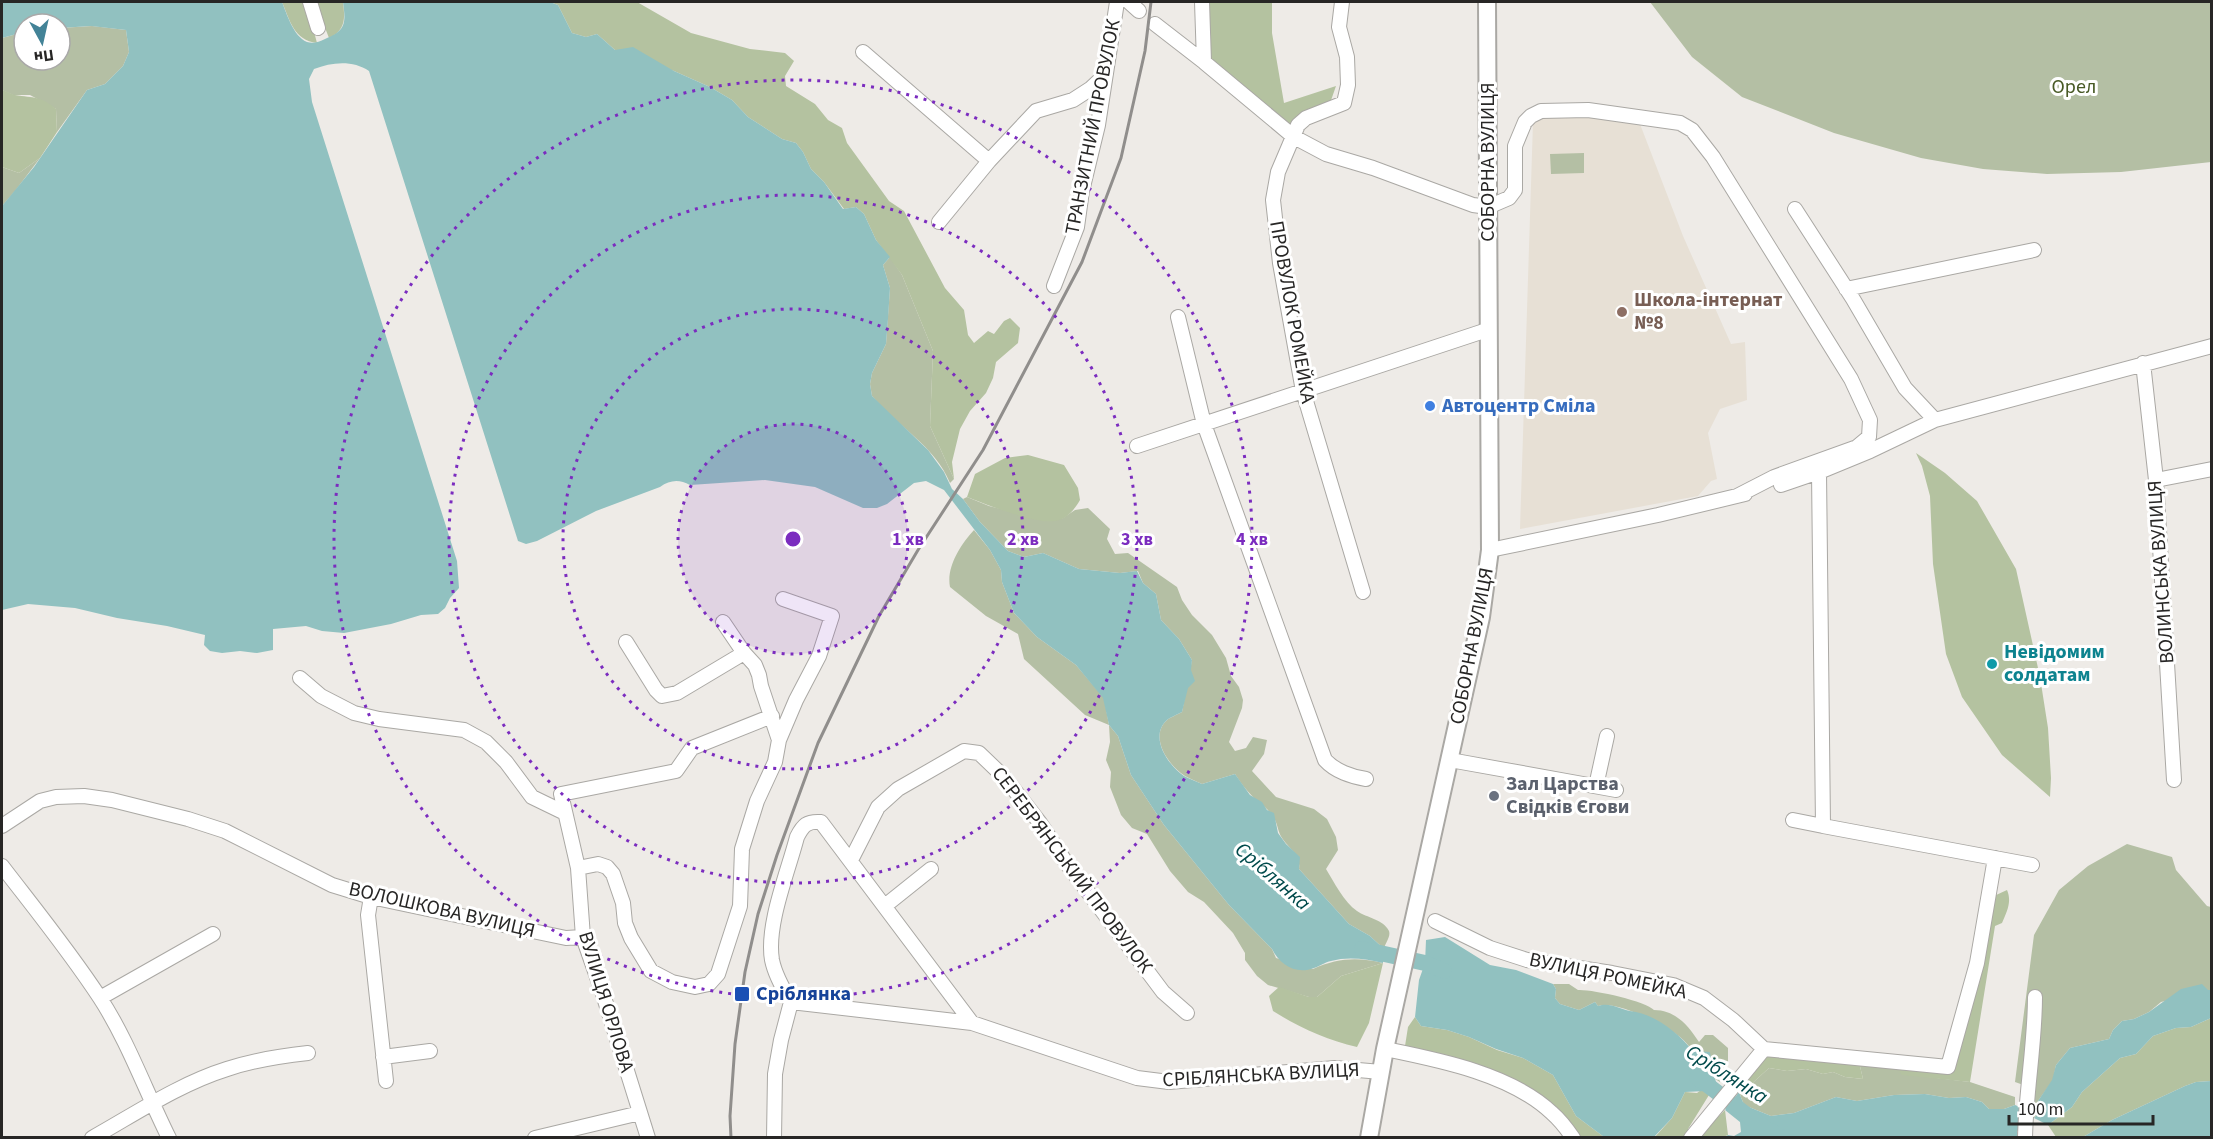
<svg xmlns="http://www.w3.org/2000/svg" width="2213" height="1139" viewBox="0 0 2213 1139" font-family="'Source Sans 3',sans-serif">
	<rect width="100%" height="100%" fill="#eeebe7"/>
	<path fill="#e7e0d5" d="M1588,114l44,5 8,5 43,112 48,108 14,-2 2,58 -27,9 -12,24 9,46 -6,2 -13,15 -178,33 13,-407 6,-7z"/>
	<path fill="#b4bfa4" d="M1650,2h561v160l-90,10 -74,2 -64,-5 -62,-11 -87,-25 -92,-36 -50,-40z
		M92,26l34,4 3,22 -6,14 -18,18 -18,6 -30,42 -1,-23 -26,-14h-17l-11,-5v-52l22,-6v28h36v-32z
		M1584,153v20l-33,1 -1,-20z
		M40,158l-25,33 -13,15v-39l17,6z
		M890,257l12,18 31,76 -3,75 24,53 -4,4c-15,-37 -53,-57 -78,-87l-2,-12 2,-11 14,-29 4,-56 -7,-23z
		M967,497l22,9 60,15 14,-3 12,-8 13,-2 22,21 -3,10 8,15 13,-1 49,34 5,13 10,15 20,20 14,23 5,18 8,11 4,13 -1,8 -13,34 6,9 11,-3 7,-11 14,3 -3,14 -12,17 24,26 38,12 13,10 9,18 2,13 -12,19c8,13 18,33 31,42 10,7 26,8 32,20 2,6 -4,12 -5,18l-14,-13 -21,-12 -50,-55c2,-15 -10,-20 -17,-31 -4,-6 -4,-12 -7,-18 -6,-11 -14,-16 -22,-23 -7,-7 -13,-15 -18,-23l-33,10c-6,-3 -12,-5 -17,-8 -16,-10 -36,-38 -19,-55 4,-4 11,-6 16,-9l10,-52 -13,-21 -18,-19 -5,-26 -13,-11 -5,-12 -18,2 -41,-4 -36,-16 -19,4 -16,-6 -28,-29 -17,-23z
		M974,530l16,20 11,20 1,12 12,31 23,24 39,28 28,33 5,27 9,11 13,39 33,50 65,80 43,44 4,9 37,11c25,-11 44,-12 70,-6l-42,13 -24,21h-8l-41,-12 -11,-9 -12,-16v-7l-12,-20 -29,-31 -16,-10 -18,-21 -23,-37 -15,-6 -11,-13 -11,-28 1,-15 -5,-12 4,-18 -1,-17 -24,-10 -61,-56 -6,-25 -32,-18 -36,-29c-4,-20 11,-43 24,-57z
		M2127,844l45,13 4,13 31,36 4,1v83l-50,12 -12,10 -15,7 -12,2 -9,9 -4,9 -39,9 -14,17 -3,15 -15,21 1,12 -5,5 -6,-5 4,-25 -17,-6 19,-147 25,-45 29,-24z
		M1553,984h16l9,6c13,-1 68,11 76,20 21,0 34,15 45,32l6,-7h8l15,13v16l-8,18 -5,-3 -12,-28h-10c-4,-5 -8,-10 -13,-14 -15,-12 -64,-37 -82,-31l-3,-4 -16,8 -19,-6 -5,-6 1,-9z
		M1859,1062l37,4 24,10 50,6 45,15v8l-11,4h-15l-7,-7 -16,-5 -17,1 -24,-4 -31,1 -37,6 -21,-4 -42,16 -23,3 -27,-11 -5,-13 8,-4 22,-20 18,3 19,-2 17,5 10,-2 12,5 18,2z"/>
	<path fill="#b4c2a0" d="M282,2h24l11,41c-23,-3 -27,-22 -35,-41z
		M315,2h28c2,16 3,28 -14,36z
		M550,2h87l54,31 59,16 35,4 9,8 -9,15 1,10 29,18 13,16 14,8 5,15 42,58 15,10 41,77 19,22 4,25 6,8 14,-12 6,3 10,-13 6,-3 10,10 -2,15 -22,19 -3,16 -7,15 -16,18 -10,18 -8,33 2,17 -24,-53 3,-75 -31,-76 -26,-35 -12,-26 -8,-7 -12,2 -20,-27 -13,-13 -8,-17 -7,-9 -14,-4 -34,-22 -16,-17 -22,-13 -36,-16 -59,-21 -18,-16 -11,3 -14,-4 -14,-28z
		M1202,2h70v31l12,70 52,-17 -8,23 -33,21 -91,-68z
		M2,90c4,1 9,4 13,5 19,3 26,1 41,14l1,23 -17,26 -21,15 -17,-6z
		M1916,453l29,20 32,28 39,68 24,108 8,51 3,50 -1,19 -48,-42 -40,-58 -16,-43 -13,-90 -3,-68 -8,-30z
		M1028,455l36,10 14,23 2,12c-5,9 -14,20 -25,21 -21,3 -67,-16 -88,-24l8,-23 30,-16z
		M2007,890c5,12 0,21 -5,33l-7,3 -25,156 -68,-7 -6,-9 55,5 43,-175z
		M1383,963l-14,60 -12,24c-30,-7 -57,-19 -84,-36l-4,-15 10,-9 30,10h8l24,-21z
		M1415,1017l6,9 26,4 22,7 28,13 26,8 30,17 23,41 28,21h-27l-86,-64 -20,-11 -24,-3 -42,-13 3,-19z
		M2211,1018v63l-15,1 -11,4 -73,34 -29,17h-27l-8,-12 24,-18 10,-15 38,-34 16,-4 17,-18 23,-8 15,-1z
		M1765,1052l94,10 4,17 -18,-2 -12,-5 -10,2 -17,-5 -19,2 -18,-3 -22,20 -3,-4z
		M1701,1090l5,1 3,4 -21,34 15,3 22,-22 3,25 -5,2 -69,1 18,-20 13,-26 12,1z"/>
	<path fill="#91c1c0" d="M2,2h280c5,12 11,34 25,40 6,2 12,0 18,-3 21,-8 21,-16 18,-37h207l8,3 14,28 14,4 11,-3 18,16 18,-3 41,24 36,16 22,13 16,17 34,22 14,4 7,9 8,17 13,13 19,27 13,-2 8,7 12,26 14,17 -7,8 7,23 -2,31 -2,25 -14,29 -2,11 2,12 56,54 16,22 8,17 11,10 17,23 28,29 16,6 19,-4 36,16 41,4 17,-2 6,12 13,11 5,26 18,19 13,21 -1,10 4,11 -7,7 -6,24c-5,3 -12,5 -16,9 -17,17 3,45 18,55 5,3 12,5 18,8l33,-10 15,21 12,7 5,8 7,3 4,20 8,11 14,13 -1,12 50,55 21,12 14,13 -1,14c-16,-4 -35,-7 -52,-2 -6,1 -11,5 -17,7 -18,7 -34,-3 -42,-19l-43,-44 -65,-80 -33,-50 -13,-39 -9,-11 -6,-27 -27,-33 -39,-28 -23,-24 -12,-31 -1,-12 -11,-20 -46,-60 -18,-9 -12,2 -27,21 -10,4h-14l-48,-21 -50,-7 -75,5c-11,-6 -20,-5 -30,2l-64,24 -59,30 -11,3 -8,-3 -149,-470c-16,-11 -37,-9 -55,-2l-5,10 3,23 145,459 2,27 -9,10 -5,10 -7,6 -17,1 -30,9 -47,9 -22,-2 -16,-5 -33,3v21l-16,3 -17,-2 -18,2 -12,-2 -6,-6 1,-10 -38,-9 -50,-8 -42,-10 -47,-4 -26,6v-404l32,-39 53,-77 18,-6 18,-18 6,-14 -3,-22 -35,-4 -31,2v-4h-36v8l-22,6z
		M1445,937l45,28 26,5 37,14 3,5 -1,9 5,6 19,6 16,-8 3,4c12,-4 21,3 32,5 25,3 47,21 63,40l17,1 1,7 4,5v15l3,8 -9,8 -3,-4 -21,1 -13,26 -18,19h-50l-28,-21 -23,-41 -30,-17 -27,-9 -27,-12 -22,-7 -26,-4 -6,-9 4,-37 6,-17 1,-23z
		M2202,984l6,6h3v28l-20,9 -15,1 -23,8 -17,18 -16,4 -38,34 -10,15 -24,18 -14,-7 5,-5 -1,-12 14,-21 4,-15 14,-17 39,-9 4,-9 9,-9 12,-2 15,-7 32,-23z
		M2211,1081v56h-128l29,-17 73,-34 11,-4z
		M1739,1092l5,13 27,11 23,-3 42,-16 21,4 37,-6 31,-1 24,4 17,-1 16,5 7,7h15l11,-4 5,2 1,21 -4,3v6l-294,1 5,-3 6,1 7,-4 -1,-10 -15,-12z"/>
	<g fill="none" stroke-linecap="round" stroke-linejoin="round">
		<path stroke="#91c1c0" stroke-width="16" d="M1362,949l63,14 19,8
			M1697,1077l63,48 22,13"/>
		<g stroke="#aaa8a4" stroke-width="16">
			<path id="minor" d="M310,2l8,26
				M1129,2l10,9
				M1202,2l2,60
				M1342,2l-3,25 8,30 1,28 -4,18 -38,15 -8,7 -20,47 -5,28 7,63 23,128 60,201
				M1155,24l49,38 90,75 32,17 47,14 100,37 15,2 21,-9 6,-8v-44l10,-24 6,-6 10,-5 47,-1 92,13 12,7 21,27 138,222 19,41 -1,17 -12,10 -83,30 -37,19
				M863,52l126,109
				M1795,209l58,90 52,89 30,32
				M939,222l50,-61 47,-50 37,-11 17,-11 16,-15
				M1054,286l23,-59 5,-36 16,-66 19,-123
				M1846,289l188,-39
				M1178,317l26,107 121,336c10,11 27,17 41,19
				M2143,363l13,117 18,300
				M1137,446l350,-116
				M2156,480l56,-11
				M1781,485l38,-13 51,-21 65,-31 277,-74
				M1490,550l168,-35 87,-21
				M723,622l21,31
				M626,642l30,48 6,6 15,-3 67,-40 11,12 4,10 2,11 18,54
				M300,678l21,18 33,17 25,6 85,11 22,12 20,20 26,35 33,16
				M1450,760l166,30
				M1596,786l11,-50
				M1793,820l30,6 -4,-354
				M2,826l38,-25 16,-4 28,-1 28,4 76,19 37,12 107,54 39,12 195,41 17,-1
				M1823,826l209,39
				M851,860l27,-53 20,-18 66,-38 15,2 26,25 35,45 27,41 96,128 24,21
				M2,866c33,43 68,86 98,132 28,43 46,94 69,140
				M578,868l20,-4 9,3 6,7 10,29 2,20 6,15 20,33 21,11 23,5 14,-3 9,-10 22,-68 2,-57 15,-48 18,-39 4,-22 17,-40 23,-44 13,-40 -49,-17
				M371,897l-3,18 18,166
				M886,905l45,-36
				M1435,921l55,27 37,12 85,13 61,12 31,13 29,22 31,29 184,18 29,-104 18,-105
				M100,998l113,-64
				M791,1002l181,21 165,55 32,4 166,-14 46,4
				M1385,1049c54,11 126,25 167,64 8,7 15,16 21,25
				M383,1057l47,-6
				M92,1138c43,-24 87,-54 135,-69 27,-9 53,-13 81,-16
				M535,1138l105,-25
				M648,1138l-45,-144 -20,-57 -5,-69 -17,-74 115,-23 16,-23 80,-32
				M774,1138l1,-64 6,-34 10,-38c-8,-13 -16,-27 -19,-42 -6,-35 16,-88 25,-123 6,-12 10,-16 24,-15l151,201
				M1691,1138l73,-89
				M2025,1138c1,-48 10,-94 10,-141"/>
		</g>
		<g stroke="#aaa8a4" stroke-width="20">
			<path id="major" d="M1369,1138l16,-89 96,-432 9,-67 -3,-548"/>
		</g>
		<use href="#minor" stroke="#fff" stroke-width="14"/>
		<use href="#major" stroke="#fff" stroke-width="16"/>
		<path stroke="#908e8c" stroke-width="3" d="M731,1138l-1,-22 5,-72 10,-72 13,-58 19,-59 41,-112 61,-127 39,-66 65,-100 99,-188 39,-104 24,-107 6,-49"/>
	</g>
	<circle cx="793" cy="539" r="115" fill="#7b2cbf" fill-opacity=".12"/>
	<g fill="none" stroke="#7b2cbf" stroke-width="3" stroke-dasharray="3 6">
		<circle cx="793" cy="539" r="115"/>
		<circle cx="793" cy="539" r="230"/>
		<circle cx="793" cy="539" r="344"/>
		<circle cx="793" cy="539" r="459"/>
	</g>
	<circle fill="#8d6e63" stroke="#fff" stroke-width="2" cx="1622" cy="312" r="6"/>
	<circle fill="#3f7fe0" stroke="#fff" stroke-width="2" cx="1430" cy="406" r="6"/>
	<circle fill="#0f9aa8" stroke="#fff" stroke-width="2" cx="1992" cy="664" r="6"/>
	<circle fill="#6b7280" stroke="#fff" stroke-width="2" cx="1494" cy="796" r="6"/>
	<rect fill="#1a4fb4" stroke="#fff" stroke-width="2" x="734" y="986" width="16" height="16" rx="3"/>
	<g text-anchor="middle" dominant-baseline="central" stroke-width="6" stroke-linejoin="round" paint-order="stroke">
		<g font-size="20" fill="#485a26" stroke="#fff">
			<text x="2074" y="87">Орел</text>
		</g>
		<g font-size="20" fill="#272625" stroke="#fff">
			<text transform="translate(1093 127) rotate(-79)">ТРАНЗИТНИЙ ПРОВУЛОК</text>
			<text transform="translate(1488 162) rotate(-90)">СОБОРНА ВУЛИЦЯ</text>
			<text transform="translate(1292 312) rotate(80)">ПРОВУЛОК РОМЕЙКА</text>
			<text transform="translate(2161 572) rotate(-94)">ВОЛИНСЬКА ВУЛИЦЯ</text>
			<text transform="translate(1472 646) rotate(-79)">СОБОРНА ВУЛИЦЯ</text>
			<text transform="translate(1072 870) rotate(53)">СЕРЕБРЯНСЬКИЙ ПРОВУЛОК</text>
			<text transform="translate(442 910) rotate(13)">ВОЛОШКОВА ВУЛИЦЯ</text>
			<text transform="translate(1608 976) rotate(12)">ВУЛИЦЯ РОМЕЙКА</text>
			<text transform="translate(606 1002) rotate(73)">ВУЛИЦЯ ОРЛОВА</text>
			<text transform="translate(1261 1075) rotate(-3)">СРІБЛЯНСЬКА ВУЛИЦЯ</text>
		</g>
		<g font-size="20" font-weight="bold" fill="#785e54" stroke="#fff" text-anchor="start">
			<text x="1634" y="300">Школа-інтернат<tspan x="1634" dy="23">№8</tspan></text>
		</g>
		<g font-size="20" font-weight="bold" fill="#366cbe" stroke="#fff" text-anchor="start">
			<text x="1442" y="406">Автоцентр Сміла</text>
		</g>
		<g font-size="20" font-weight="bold" fill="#0d838f" stroke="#fff" text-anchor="start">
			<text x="2004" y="652">Невідомим<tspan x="2004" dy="23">солдатам</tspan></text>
		</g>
		<g font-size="20" font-weight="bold" fill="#5b616d" stroke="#fff" text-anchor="start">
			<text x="1506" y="784">Зал Царства<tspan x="1506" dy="23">Свідків Єгови</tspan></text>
		</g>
		<g font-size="20" font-weight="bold" fill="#164399" stroke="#fff" text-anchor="start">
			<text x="756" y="994">Сріблянка</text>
		</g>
		<g font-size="21" font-style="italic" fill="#004a4b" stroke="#fff">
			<text transform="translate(1273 876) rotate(41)">Сріблянка</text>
			<text transform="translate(1727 1074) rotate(32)">Сріблянка</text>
		</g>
	</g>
	<circle cx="793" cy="539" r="9" fill="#7b2cbf" stroke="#fff" stroke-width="3"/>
	<g font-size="18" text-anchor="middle" font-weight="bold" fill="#7b2cbf" stroke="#fff" stroke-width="6" stroke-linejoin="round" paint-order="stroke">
		<text x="908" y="545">1 хв</text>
		<text x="1023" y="545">2 хв</text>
		<text x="1137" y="545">3 хв</text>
		<text x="1252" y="545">4 хв</text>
	</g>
	<rect width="2213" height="1139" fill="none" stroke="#272625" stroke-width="6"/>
	<g transform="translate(42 42) rotate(172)"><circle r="28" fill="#ffffff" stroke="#a9a8a8" stroke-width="1.5"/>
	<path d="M0-4.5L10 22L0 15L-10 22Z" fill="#438397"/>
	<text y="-9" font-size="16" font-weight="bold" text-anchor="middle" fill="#272625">Пн</text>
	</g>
	<path d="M2009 1115v9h144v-9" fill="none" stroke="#272625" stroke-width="3"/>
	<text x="2018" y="1115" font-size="18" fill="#272625" stroke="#ffffff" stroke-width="4.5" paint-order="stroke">100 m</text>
</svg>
